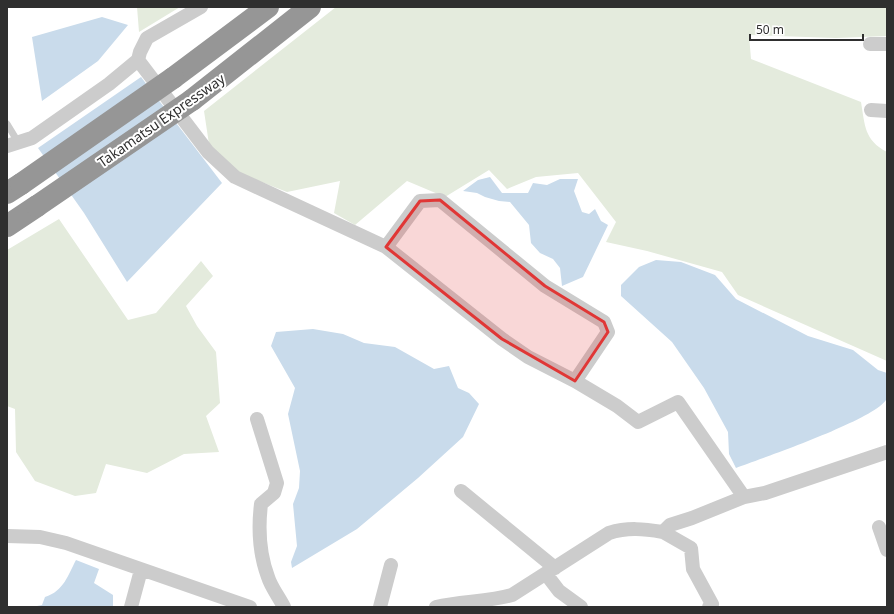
<svg xmlns="http://www.w3.org/2000/svg" width="894" height="614" viewBox="0 0 894 614" font-family="'Noto Sans',sans-serif">
	<rect width="100%" height="100%" fill="#fff"/>
	<path fill="#e4ebdd" d="M137,7h43l-41,25z
		M336,7h550l1,29 -51,2 -87,-3 2,24 110,43c4,23 3,38 26,50v209l-149,-66 -16,-23 -75,-21 -41,-9 10,-20 -38,-49 -42,4 -29,12 -18,-19 -44,27 -38,-16 -52,44 -21,-12 6,-32 -53,11 -48,-19 -30,-29 -5,-33z
		M59,219l69,101 28,-7 45,-52 12,15 -27,30 11,20 19,26 4,51 -14,13 13,36 -35,2 -37,19 -41,-9 -10,29 -21,3 -40,-15 -19,-29 -1,-43 -8,-3v-156z"/>
	<path fill="#c9dbeb" d="M102,17l26,8 -30,36 -56,40 -10,-64z
		M141,77l81,106 -95,99 -43,-69 -46,-65z
		M490,177l12,16h26l5,-10 14,2 13,-6h18l-4,12 8,21 7,2 6,-5 6,12 7,4 -25,52 -21,9 -2,-18 -7,-9 -13,-6 -9,-10 -2,-18 -19,-23 -11,-1 -14,-4 -8,-4 -14,-2 15,-11z
		M656,260l25,2 34,13 21,24 72,37 45,14 25,20 9,3c0,8 3,22 -1,27 -13,20 -123,58 -150,68l-7,-14 -1,-22 -24,-44 -32,-46 -51,-46v-11l18,-18z
		M313,329l30,5 21,9 31,4 39,22 15,-3 9,22 11,5 10,11 -16,33 -45,41 -61,51 -65,39 -1,-6 6,-16 -4,-42 6,-16 1,-17 -12,-57 7,-26 -24,-42 5,-14z
		M76,560l23,9 -5,14 19,12v12h-81l10,-2 3,-8c19,-6 23,-22 31,-37z"/>
	<g fill="none" stroke-linecap="round" stroke-linejoin="round">
		<path stroke="#ccc" stroke-width="7" d="M7,124l11,18"/>
		<path stroke="#ccc" stroke-width="14" d="M870,44h17
			M138,60l70,92 27,25 151,70 116,92 26,18 47,24 42,25 21,16 40,-20 66,95
			M871,110l16,1
			M7,146l25,-8 77,-54 29,-24 2,-8 7,-14 54,-31
			M386,247l34,-46 20,-1 105,86 59,36 4,10 -33,49
			M257,419l20,64 -3,10 -13,11c-3,25 -2,49 7,73 3,10 11,20 16,30
			M461,491l94,77
			M879,527l8,23
			M663,532l28,16 2,21 19,35 -3,3
			M7,536l33,1 26,6 184,64
			M546,574l13,17 22,16
			M131,607l10,-37
			M380,607l11,-42
			M436,607c25,-6 51,-5 76,-12l97,-62c19,-6 35,-4 54,-1l7,-7 22,-7 52,-21 21,-4 122,-41"/>
		<path stroke="#969696" stroke-width="22" d="M173,78l95,-71
			M192,100l118,-93
			M7,193l14,-9
			M7,226l30,-20"/>
		<path stroke="#969696" stroke-width="22" d="M21,184l152,-106
			M37,206l155,-106"/>
	</g>
	<path fill="#e03736" fill-opacity="0.2" stroke="#e03736" stroke-width="3" stroke-linejoin="round" d="M440,200l105,86 59,36 4,10 -33,49 -73,-42 -116,-92 34,-46z"/>
	<g text-anchor="middle" dominant-baseline="central" stroke-width="4" stroke-linejoin="round" paint-order="stroke">
		<g font-size="14" fill="#2f2f2f" stroke="#fff">
			<text transform="translate(161 120) rotate(-35)">Takamatsu Expressway</text>
		</g>
	</g>
	<rect width="894" height="614" fill="none" stroke="#2f2f2f" stroke-width="16"/>
	<path d="M750 34v6h113v-6" fill="none" stroke="#2f2f2f" stroke-width="2"/>
	<text x="756" y="34" font-size="12" fill="#2f2f2f" stroke="#ffffff" stroke-width="3" paint-order="stroke">50 m</text>
</svg>
